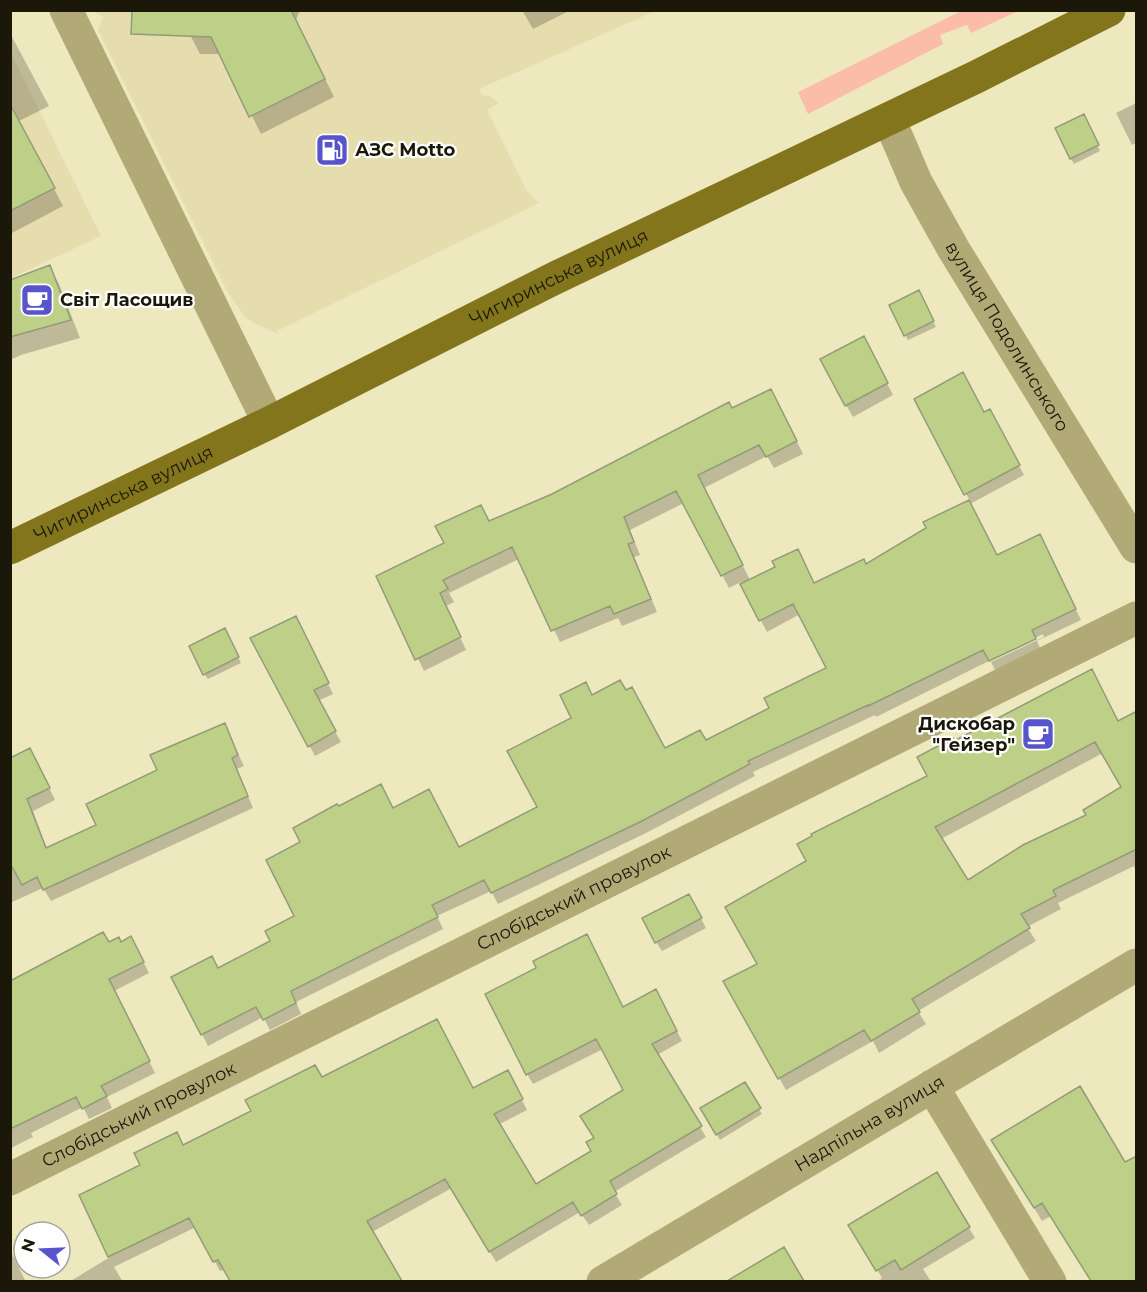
<svg xmlns="http://www.w3.org/2000/svg" width="1147" height="1292" viewBox="0 0 1147 1292" font-family="Montserrat,sans-serif">
	<rect width="100%" height="100%" fill="#eee8bf"/>
	<path fill="#e5ddad" d="M94,11h561l-176,78 3,6 7,1 10,7 -12,7 40,81 12,12 -262,128 1,3 -22,-10 -11,-7 -17,-24 -130,-263 5,-13z
		M10,51l91,185 -90,42h-1z"/>
	<path fill="#fcbda8" d="M963,10l55,1 -47,22 -4,-8 -27,10 3,9 -135,70 -10,-22z"/>
	<path fill="#0003" fill-rule="evenodd" d="M177,10h123l-4,10 38,77 -73,37 -40,-80h-21z
		M522,10h49l-38,19z
		M10,33l39,73 -30,15 44,85 -53,28z
		M1136,103v40l-4,2 -16,-32z
		M1086,121l14,30 -26,13 -3,-5z
		M49,267l10,17 21,54 -59,17 -11,5v-78z
		M921,297l15,30 -28,13 -3,-5z
		M870,350l23,45 -40,22 -7,-12z
		M916,400l68,14 11,7 29,54 -54,29 27,53 48,-10 36,73 -44,21 4,9 -45,22 -5,-10 53,-25 -1,-3 -167,83 -1,-2 -122,57 2,4 -109,57 -148,71 -7,-13 -54,25 6,13 -147,73 5,12 -31,16 -7,-13 -55,29 -35,-69 45,-7 54,-28 24,-26 6,-73 36,-35 55,2 66,38 80,-41 34,-89 19,-21 73,53 41,-8 65,-34 57,-39 -28,-55 -33,18 -26,-50 -12,6 -45,-85 -54,27 10,25 -6,2 23,55 -35,14 -4,-8 -58,24 -41,-83 -70,34 5,9 -8,4 20,44 -42,21 -46,-94 354,-167 46,-7 25,51 -29,14 -7,-12 -63,32 46,92 64,5 52,-19 62,-38 -3,-5 45,-22z
		M301,628l32,66 -15,7 23,41 -26,14 -62,-117z
		M227,635l14,28 -33,16 -4,-5z
		M1136,712v159l-2,-5 -76,37 3,6 -34,18 9,14 -118,70 8,13 -47,29 -6,-12 -87,49 -61,-108 34,-17 49,-104 121,-84 25,-34 165,-21zM1103,753l20,34 -35,29 -120,66 -27,-43z
		M224,725l20,41 -7,3 16,39 -202,93 -8,-13 -33,15v-144l26,2 19,39 -22,11 14,38 51,-23 61,-56z
		M694,905l12,23 -44,23 -6,-9z
		M108,944h13l16,5 12,24 -35,18 41,82 -48,24 5,11 -23,11 -6,-12 -52,26 2,4 -22,11 -1,-165z
		M662,1001l20,40 -25,14 49,82 -92,55 8,13 -33,20 -9,-13 -84,50 -44,-74 -80,44 29,50h-79l-4,-8 -13,8h-6l-2,-4 -6,4h-59l-7,-13 -5,2 -24,-44 -82,40 9,15h-54l41,-25 -29,-62 241,-116 151,11 40,-8 14,28 -29,15 37,61 58,-35 2,-13 30,-47 -22,-42 -70,35 -6,-10 96,-66z
		M744,1084l18,30 -42,26 -18,-31z
		M1001,1153l124,11 11,-7v125h-44l-41,-66 -9,5z
		M937,1174l38,64 -52,31 7,11 -3,2h-50l5,-4 -32,-53z
		M784,1249l18,33 -72,-1z
		M10,1250l16,32h-16z"/>
	<path fill="#bed088" stroke="#929c77" stroke-width="1.5" fill-rule="evenodd" d="M132,10h159l34,69 -76,38 -38,-80 -80,-3z
		M10,104l45,84 -45,23z
		M1084,114l15,31 -29,14 -15,-31z
		M50,265l21,55 -61,17v-57z
		M919,290l15,31 -30,15 -15,-31z
		M864,336l24,47 -43,23 -25,-47z
		M963,372l21,40 6,-3 30,56 -56,30 -50,-96z
		M771,389l26,52 -31,16 -7,-12 -61,30 45,90 -22,11 -45,-85 -52,26 10,25 -6,2 23,55 -37,15 -4,-8 -59,25 -39,-84 -69,33 5,9 -8,4 21,44 -46,23 -39,-84 68,-33 -9,-17 46,-21 8,16 63,-27 177,-92 3,6z
		M969,500l28,55 43,-21 36,75 -44,21 4,9 -47,22 -6,-11 -115,56v-1l-120,56 2,3 -110,58 -149,71 -7,-13 -52,25 6,12 -147,74 5,12 -33,17 -7,-13 -55,28 -30,-58 41,-21 6,12 52,-27 -5,-10 29,-15 -28,-56 34,-18 -7,-14 44,-24 2,2 42,-22 12,24 36,-19 30,58 78,-40 -30,-56 64,-33 -11,-23 26,-13 6,13 28,-15 6,10 6,-3 33,61 35,-18 6,10 63,-32 -5,-10 62,-30 -33,-64 -34,17 -19,-37 35,-17 -3,-6 26,-12 16,34 50,-24 2,5 60,-36 -3,-6z
		M296,616l33,67 -15,7 22,41 -28,16 -58,-109z
		M225,628l14,29 -36,18 -14,-29z
		M1092,669l26,52 19,-10v138l-84,41 3,6 -35,18 9,14 -118,71 8,13 -49,29 -7,-11 -86,49 -55,-98 34,-17 -32,-57 81,-46 -9,-17 15,-8 -1,-2 116,-58 -10,-19 36,-19 1,3zM1095,742l26,45 -38,23 3,5 -63,30 -55,35 -33,-53z
		M225,723l13,32 -6,3 16,38 -205,94 -6,-13 -15,8 -12,-22v-105l20,-10 20,40 -23,11 19,49 50,-23 -10,-21 71,-34 -7,-15z
		M689,894l13,24 -47,25 -13,-25z
		M103,932l6,10 10,-5 2,5 10,-6 13,26 -35,17 41,82 -49,25 6,10 -25,13 -6,-12 -66,32v-148z
		M587,934l36,73 33,-18 21,42 -25,13 50,82 -92,55 7,13 -36,22 -8,-14 -84,50 -44,-73 -78,42 35,60h-172l-12,-21 -5,2 -24,-44 -81,39 -29,-62 61,-30 -6,-12 43,-21 6,13 68,-34 -6,-11 70,-35 7,12 115,-58 36,69 35,-18 15,29 -29,15 42,70 55,-33 -5,-9 8,-4 -14,-22 43,-26 -27,-51 -70,36 -41,-81 51,-26 -3,-7z
		M745,1082l16,26 -45,27 -16,-27z
		M1080,1086l45,76 12,-6v125h-46l-49,-78 -8,5 -43,-68z
		M937,1172l33,55 -69,43 -6,-10 -19,11 -28,-46z
		M784,1247l20,34h-77z"/>
	<g fill="none" stroke-linecap="round" stroke-linejoin="round">
		<g stroke="#b2aa76" stroke-width="33">
			<path d="M66,10l203,413"/>
			<path id="s1" d="M889,119l27,63 38,68 182,297"/>
			<path d="M932,1086l118,196"/>
			<path id="s2" d="M10,1179l1126,-561"/>
			<path id="s3" d="M603,1282l533,-317"/>
		</g>
		<path stroke="#83751c" stroke-width="33" id="s4" d="M10,548l259,-125 286,-145 421,-201 133,-67"/>
	</g>
	<defs>
		<g id="fuel-square" transform="scale(1.725)"><rect x="-9" y="-9" width="18" height="18" rx="4" fill="#5854cb" stroke="#fff"/><path d="M-5.5-6h7V0h2V4h1.3V-2.5L3-4.5l.8-.8L6-3V5H2.5V1h-1V6h-7ZM-4.2-4.7v3.2H.2V-4.7Z" fill="#fff"/></g>
		<g id="cafe-square" transform="scale(1.725)"><rect x="-9" y="-9" width="18" height="18" rx="4" fill="#5854cb" stroke="#fff"/><path d="M-5.5-4.5H6V0H3Q3 3.5 0 3.5H-2.5Q-5.5 3.5-5.5 0ZM3-3.2v2h1.7v-2ZM-6 4.5H4V6H-6Z" fill="#fff"/></g>
	</defs>
	<g fill-rule="evenodd">
		<use href="#fuel-square" x="332" y="150"/>
		<use href="#cafe-square" x="37" y="300"/>
		<use href="#cafe-square" x="1038" y="734"/>
	</g>
	<g text-anchor="middle" dominant-baseline="central" stroke-width="4.5" stroke-linejoin="round" paint-order="stroke">
		<g font-size="18" font-weight="bold" fill="#1b180a" stroke="#fff" text-anchor="start">
			<text x="355" y="150">АЗС Motto</text>
			<text x="60" y="300">Світ Ласощив</text>
			<text x="1015" y="724" text-anchor="end">Дискобар<tspan x="1015" dy="21">"Гейзер"</tspan></text>
		</g>
		<g font-size="18" fill="#1b180a" stroke="#fff">
			<text stroke="none"><textPath href="#s4" startOffset="612">Чигиринська вулиця</textPath></text>
			<text stroke="none"><textPath href="#s1" startOffset="248">вулиця Подолинського</textPath></text>
			<text stroke="none"><textPath href="#s4" startOffset="126">Чигиринська вулиця</textPath></text>
			<text stroke="none"><textPath href="#s2" startOffset="630">Слобідський провулок</textPath></text>
			<text stroke="none"><textPath href="#s2" startOffset="144">Слобідський провулок</textPath></text>
			<text stroke="none"><textPath href="#s3" startOffset="310">Надпільна вулиця</textPath></text>
		</g>
	</g>
	<rect width="1147" height="1292" fill="none" stroke="#1b180a" stroke-width="24"/>
	<g transform="translate(42 1250) rotate(288)"><circle r="28" fill="#ffffff" stroke="#a4a39d" stroke-width="1.5"/>
	<path d="M0-4.5L10 22L0 15L-10 22Z" fill="#5854cb"/>
	<text y="-9" font-size="16" font-weight="bold" text-anchor="middle" fill="#1b180a">N</text>
	</g>
</svg>
